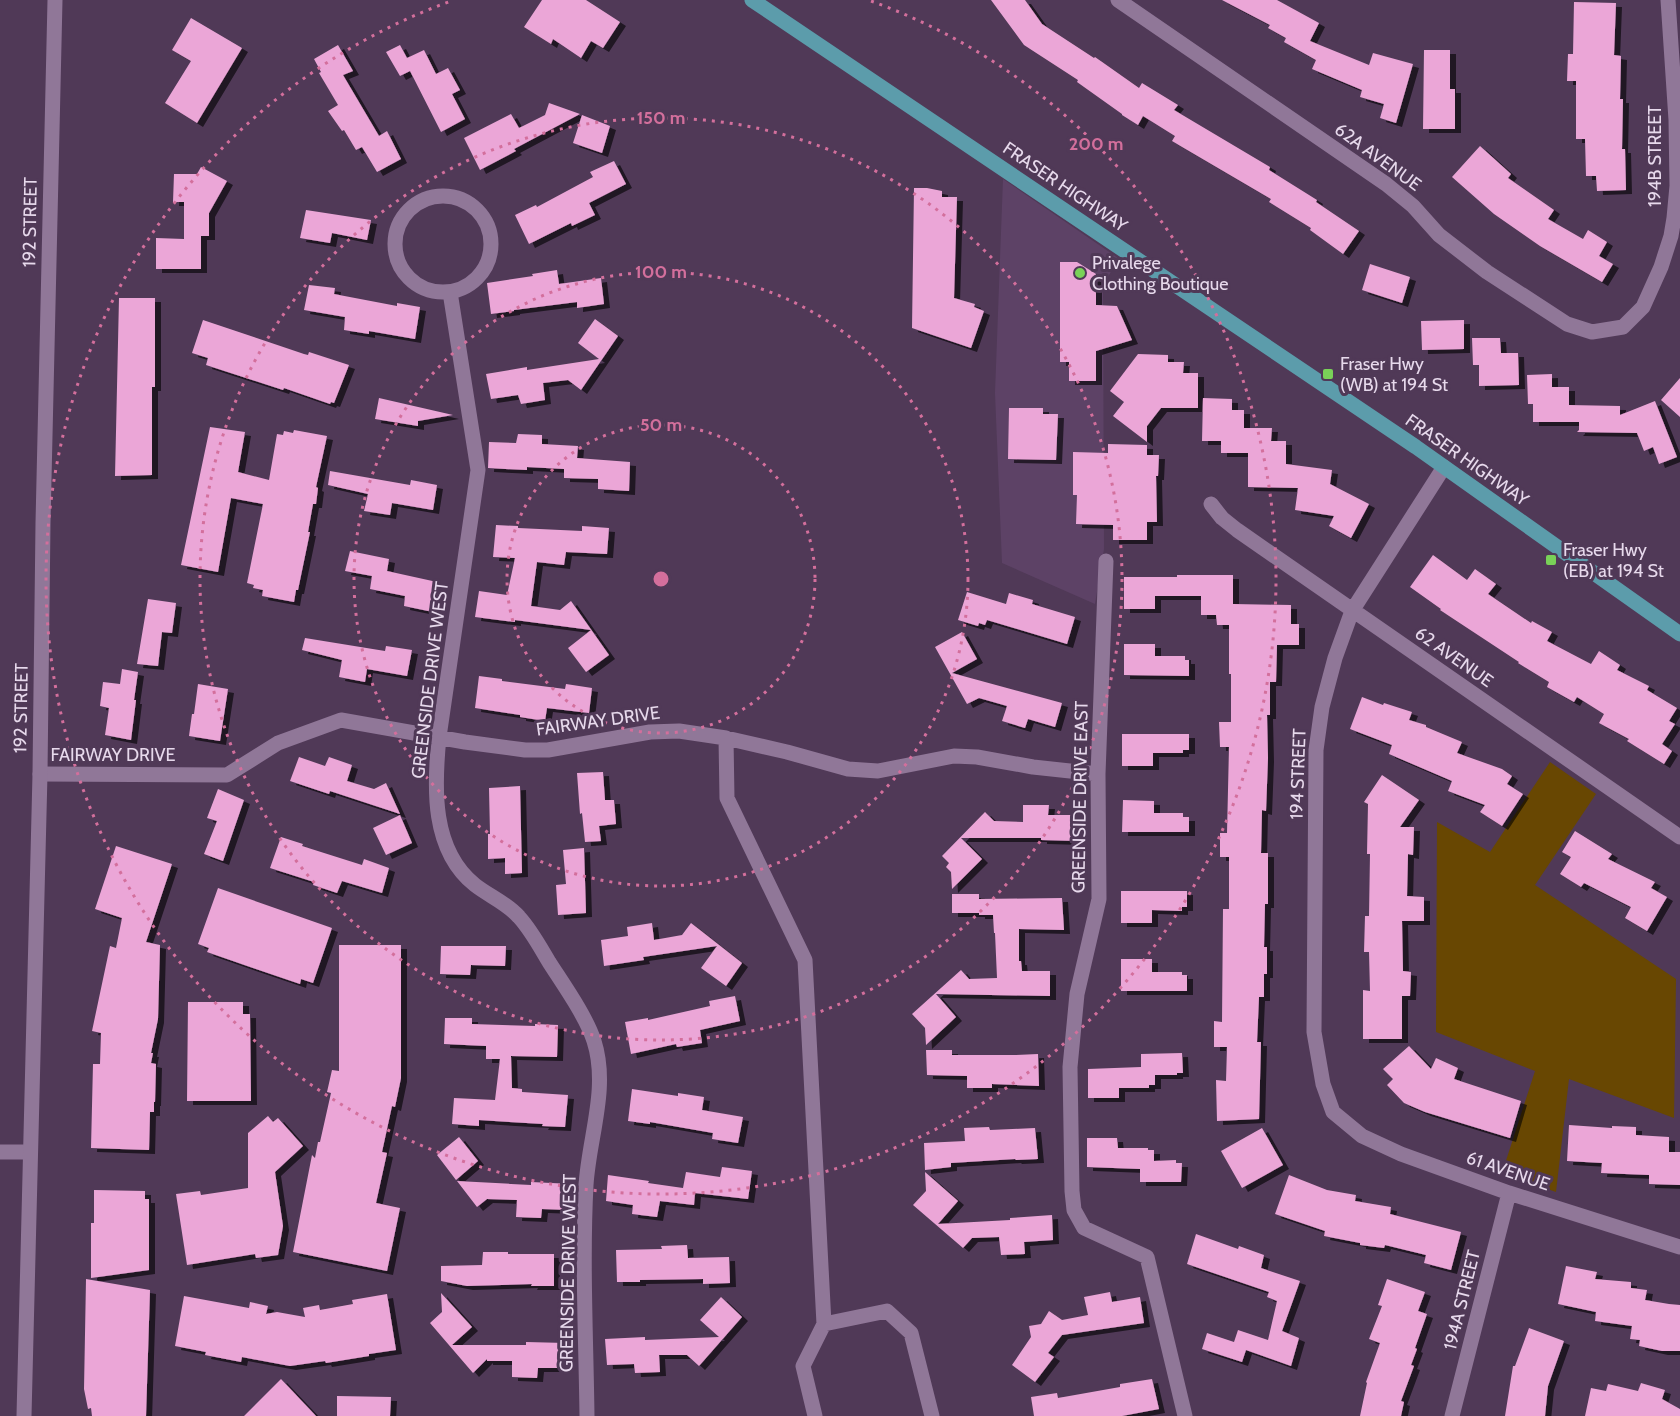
<svg xmlns="http://www.w3.org/2000/svg" width="1680" height="1416" viewBox="0 0 1680 1416" font-family="Cabin,sans-serif">
	<defs>
		<filter id="shadow"><feDropShadow dx="6" dy="4" stdDeviation="0" flood-color="#0009"/></filter>
	</defs>
	<rect width="100%" height="100%" fill="#503957"/>
	<path fill="#5d4266" d="M1003,179l115,79 -15,29 1,262 -9,55 -93,-41 -7,-170z"/>
	<path fill="#684702" d="M1550,762l46,32 -61,91 141,94 -2,139 -105,-39 -13,113 -54,-19 33,-102 -99,-39 1,-210 53,30z"/>
	<path fill="#eba6d7" filter="url(#shadow)" d="M542,0h44l34,22 -17,26 -12,-7 -10,17 -28,-19 -2,5 -27,-17z
		M991,0h34l17,24 52,34 1,-1 44,31 3,-5 36,22 -4,5 96,57 -1,3 48,30 -1,2 43,29 -16,23 -33,-24 1,-2 -42,-26 2,-3 -99,-58 3,-5 -32,-20 -5,9 -16,-10v-1l-45,-32 1,-2 -54,-35z
		M1222,0h55l42,23 -9,18 59,24 4,-12 40,11 -17,59 -16,-5 4,-14 -24,-7 2,-7 -50,-21 4,-9 -32,-18 2,-4 -18,-10 2,-3z
		M1574,2l42,1 -2,52 7,1 -1,43h3l-1,50h3l1,41 -29,1 -1,-15h-10l-1,-37h-9v-58h-9l1,-27h5z
		M191,18l51,30 -45,75 -32,-20 26,-42 -19,-11z
		M338,45l15,26 -10,4 36,61 8,-5 14,28 -24,13 -15,-25 -6,3 -12,-20 -2,1 -14,-20 10,-6 -19,-32 2,-1 -7,-13z
		M400,45l7,13 17,-8 12,24 12,-6 12,22 -8,4 13,25 -24,13 -31,-61 -10,5 -14,-24z
		M1424,50h26v39h5v40h-32z
		M549,103l31,11 -66,35 2,2 -36,19 -16,-32 47,-24 8,14 26,-13z
		M582,115l28,11 -8,27 -29,-10z
		M1480,146l31,28 -3,4 46,32 -6,9 35,20 5,-9 19,12 -8,14 14,8 -11,18 -62,-36 -46,-32 -42,-37z
		M614,161l12,23 -37,19 6,12 -23,11 -1,-3 -42,21 -14,-29 21,-10 1,2 56,-30 -3,-5z
		M201,167l26,14 -18,32v23h-8v33h-45v-31l28,1v-37h-11l1,-28h23z
		M914,188h13l15,3v6h15l-3,101 21,6 -1,3 10,4 -13,37 -59,-20z
		M306,210l65,10 -4,20 -35,-7 -2,10 -30,-5z
		M1060,262h17l19,12v31l21,1 15,34 -36,11v30h-27v-19h-9z
		M1370,264l40,13 -8,26 -40,-13z
		M557,270l2,14 42,-6 3,26 -27,4v-6l-63,8v1l-23,3 -4,-31 46,-7 -1,-2z
		M309,285l26,3 -1,6 63,12v-3l23,4 -5,32 -46,-8v3l-25,-4 1,-13 -41,-7z
		M119,298h36v89h-3v88l-37,1z
		M595,319l23,17 -37,54 -13,-10 -25,3 2,17 -24,4 -3,-9 -27,4 -5,-25 41,-7v3l72,-11 -21,-16z
		M203,320l101,34 4,1 1,-3 40,13 -15,38 -3,-1 -1,2 -46,-16 -1,2 -77,-25 2,-7 -16,-5z
		M1464,320v29l-42,1 -1,-29z
		M1472,338h28l1,15h17l1,32 -40,1v-21h-6z
		M1138,354l30,1v7h16l-1,11h15v35h-37l-14,18v16l-34,-26 11,-14 -14,-11z
		M1552,374v13h17v18l51,1v9l35,-14 22,56 -18,7 -6,-17 -9,4 -7,-18 -60,-1 2,-2v-8h-46v-18h-5l-1,-29z
		M1680,378v39l-19,-17z
		M379,398l74,17 -35,6v5l-43,-7z
		M1203,398l29,1v11h12v18h28l-1,13h15v23l46,6 -2,14 39,20 -18,34 -22,-12 5,-10 -39,-6 3,-22 -50,-1v-34h-27v-12h-19z
		M1009,408h34v6h15l-2,46 -48,-1z
		M210,427l35,5 -7,40 31,8 8,-46 6,1 1,-4 9,2 1,-3 33,6 -11,51 2,1 -2,16h-3l-5,28h2l-12,58h-2l-2,12 -32,-6 1,-6 -10,-2 1,-3 -7,-2 16,-79 -32,-6 -13,74 -37,-7z
		M518,434l24,1v9l36,2 -1,12 53,4 -1,29 -31,-2v-10l-34,-1v-9l-37,-2v3l-39,-2 1,-26 27,1z
		M1108,444l39,1v10h12l-1,21h-2l1,46h-10v18h-34v-15l-37,-1 1,-29h-4v-43l35,1z
		M330,471l80,14 1,-5 26,5 -4,25 -41,-7 -2,12 -26,-4 4,-17 -40,-9z
		M496,525l22,1v2l64,3v-5l27,2 -2,26 -41,-2 -2,13 -27,-3 -6,44 29,4 11,-9 38,54 -23,17 -18,-24 23,-18 -76,-10v2l-40,-5 4,-26 28,4 8,-37 -22,-1z
		M350,551l39,8 -2,12 50,11 -4,30 -29,-6 1,-10 -35,-7 2,-13 -27,-5z
		M1433,555l34,25 8,-11 21,15 -8,10 43,29 1,-2 20,11 -5,9 44,23 8,-13 21,14 -3,5 32,16 -2,4 30,18 -8,13 6,3 -13,20 10,7 -8,13 -37,-23 2,-2 -30,-16 5,-9 -27,-17 -3,5 -27,-15 2,-5 -31,-19 1,-1 -79,-52 1,-1 -31,-22z
		M1177,575h56v29l58,1v19h8v21h-22l-1,37h-6v33h-3l1,43 -2,53 -4,-1 -1,43h7v51h-3l-1,43h3v27h-3v23h-5l-2,45h4l-2,77 -42,2 -1,-41 10,1 1,-34h-13v-26l8,1 1,-113h6v-52h-9v-24h7l2,-86h-9l-1,-25h12v-48h-2v-49h-12l-1,-10h-15v-19h-46v13h-31v-32h53z
		M967,592l39,12 3,-11 24,7 -1,4 43,13 -8,27 -80,-24 -2,5 -6,-2 -1,3 -20,-6z
		M148,599l28,4 -4,30 -10,-1 -4,34 -21,-2z
		M962,632l15,27 -25,14 110,30 -7,24 -27,-8 -3,9 -23,-7 5,-15 -28,-8 -12,6 -32,-57z
		M305,638l80,13 1,-5 26,4 -5,26 -40,-7 -2,13 -26,-5 3,-17 -40,-10z
		M1124,644h31v12h30v4h4v16l-65,-1z
		M122,669l16,3 -4,28h2l-5,40 -26,-5 4,-27 -9,-2 3,-24 17,2z
		M479,676l23,3v2l63,8 1,-5 26,4 -3,25 -42,-5 -2,13 -25,-4v-2l-45,-7z
		M198,684l30,5 -8,52 -31,-5 3,-22h2z
		M1362,697l21,8 1,-2 28,9 -3,8 17,5v2l36,15 -5,11 45,16 10,7 -5,8 16,10 -21,32 -22,-14 5,-7 -37,-14 4,-10 -63,-27 3,-9 -42,-16z
		M1122,734h67v16h-6v3h-30v13h-31z
		M299,757l26,9 4,-9 23,8 -5,16 27,8 12,-6 14,31 -70,-23 -1,3 -39,-13z
		M603,772l2,28h9l2,24 -17,2 2,15 -16,1 -3,-29 -2,1 -3,-41z
		M1382,775l37,25 -19,27h14l-1,28 -5,-1 -1,42 17,1v24h-22l1,50 8,1 -1,24h-8v43h-39v-49l7,1 -1,-39h-5l1,-36h4l1,-62h-3l1,-50 -4,-2z
		M520,786l2,87 -17,1v-16l-17,1v-25h2l-1,-46z
		M218,789l26,11 -21,61 -19,-7 13,-33 -10,-3z
		M1123,800l31,1v12h29v4h6v15h-67z
		M1023,805h26l-1,10h29v26l-36,-1v-2h-80l21,21 -30,30 -1,-17 -5,-5 3,-4 -7,-7 43,-44 9,9 29,1z
		M400,815l12,28 -26,12 -13,-27z
		M1575,831l37,23 -4,5 47,23 -4,6 16,9 -20,34 -22,-13 6,-11 -47,-24 -3,4 -21,-13 11,-17 -9,-5z
		M281,837l22,7 -1,2 60,19 2,-6 25,9 -7,25 -40,-12 -5,12 -24,-8 1,-3 -44,-14z
		M116,846l56,18 -26,78 14,3 -2,74 -7,34h2l-2,10 5,1 -1,38h-1v10h-4l-1,38 -58,-2 2,-84h7l1,-31 -9,-2 18,-85 6,2 6,-30 -27,-9z
		M584,848l2,65 -28,2 -2,-30 10,-1 -3,-34z
		M218,888l114,40 -19,55 -12,-4 -1,5 -47,-16 -46,-16 2,-4 -11,-4z
		M1121,891h66v16h-5v4l-30,-1v13h-31z
		M952,894h27v5l83,-1 2,32 -45,-1v32h2l1,10h28v25l-114,-2 20,23 -30,28 -1,-17 -13,-14 49,-44 8,9 28,-1 -2,-45h-1l-1,-18h-14v-2h-27z
		M652,923l2,17 28,-5 9,-12 51,40 -16,23 -25,-18 16,-22 -74,11 1,3 -40,6 -3,-26 27,-4 -1,-9z
		M339,945h62v133l-6,29 -3,-1 -10,46 5,1 -11,50 24,5 -13,63 -94,-19 19,-97 3,3 3,-16h2l11,-49 -4,-1 5,-22 7,1z
		M441,946h65l-1,20 -34,-1 -1,10 -30,-1z
		M1121,959h31v13h30v3h5v16h-66z
		M735,996l5,25 -40,9 2,13 -25,4 -1,-3 -45,10 -6,-32 23,-4v2l62,-14 -1,-5z
		M188,1002h55v12h7l1,87h-64z
		M445,1018h27v6l63,2v-2l23,1 -1,32 -46,-1 1,32 10,1v3l46,3 -3,32 -23,-1 1,-2 -64,-4v6l-27,-2 2,-26 41,2 5,-41h-14v-13l-42,-2z
		M1409,1046l22,23 5,-11 22,10 -4,11 67,22 -11,37 -85,-26 -21,-9 -17,-18 6,-6 -10,-10z
		M926,1050h26v5h64l22,-1 1,32 -47,-2v4h-25v-12l-40,-1z
		M1182,1053l1,20h-6v2h-22v10h-6v3h-30v10h-31v-29l53,-2v-13z
		M632,1089l46,7v-3l26,4 -2,13 41,7 -5,26 -26,-4 1,-6 -63,-11v2l-22,-3z
		M268,1116l5,6 5,-4 25,28 -28,26 8,54 -5,29 -22,3 -1,-4 -68,11 -11,-71 24,-3 1,4 47,-7v-55z
		M1569,1125l43,3v-2l24,1v8l33,2v15h11v33l-31,-1v-9l-48,-2 1,-10 -35,-2z
		M989,1127l1,3 45,-2 3,31 -22,1 -1,-1 -64,4v4l-26,3 -1,-27 41,-2 -1,-13z
		M1262,1128l21,37 -41,23 -21,-37z
		M459,1137l19,24 -22,19 -19,-25z
		M1087,1138h30l1,10h30v2h6v11l22,-1v3h6l-1,19h-41v-13l-53,-2z
		M722,1167l30,4 -4,28 -53,-6 -1,12 -34,-4 -3,16 -25,-3 1,-9 -27,-4 2,-26 41,6 -1,2 35,5 3,-16 34,5z
		M925,1172l33,29 -20,23 72,-4v-2l42,-3 1,25 -29,2 1,12 -24,1 -2,-18 -27,1 -9,10 -50,-43 13,-14z
		M1289,1175l38,15 29,5 -1,6 36,6 -1,7 71,18 -10,38 -27,-7 2,-8 -41,-10 -1,3 -24,-3v-2l-36,-7 1,-5 -50,-17z
		M457,1181l74,4v-3l41,2 -3,26 -27,-1 -1,9 -25,-1 1,-17 -30,-1 -10,8z
		M94,1190l51,1v8h4v71l-58,8v-55h3z
		M1196,1234l42,15 1,-3 25,9 -3,13 39,13 -18,50 17,7 -8,28 -45,-16 -4,12 -40,-13 5,-16 27,9 4,-12 30,10 9,-39 -10,-4 2,-5 -82,-28z
		M687,1245l1,13 41,-1 1,26 -27,1v-5l-63,1v2h-23l-1,-32 46,-1 -1,-3z
		M483,1252h25v2h46v32h-23l1,-2 -65,2 -26,-5v-15l41,-1z
		M1566,1266l31,6 -2,7 36,3v6l16,2 -2,10 24,4 11,1v46h-18l-23,-5 1,-6 -10,-1 2,-13 -37,-5 1,-9 -38,-8z
		M86,1279l64,11 -4,126h-54l-1,-8 -3,1 -4,-20z
		M1387,1279l38,13 -7,19 9,3 -12,34 2,1 -6,16 3,1 -13,35 3,1 -3,14h-41l7,-33 -1,-1 14,-39 -11,-4 13,-33 -4,-1z
		M1110,1292l2,10 28,-5 4,26 -82,12 -14,18 6,4 -19,25 -23,-17 19,-28 -2,-11 12,-2 8,-13 13,9 26,-5 -4,-18z
		M441,1293l31,34 -20,18h74v-3l40,1 -1,25h-27l-1,10 -25,-1v-16h-25v-2l-14,14 -43,-50 12,-11z
		M387,1294l9,56 -27,4v2l-43,7 -1,-2 -35,5 -48,-9 -1,5 -36,-7 1,-3 -31,-6 9,-50 65,12 1,-6 18,4 -2,8 11,-2 28,5 -2,-9 16,-3 1,5 33,-6 -1,-4z
		M721,1297l21,20 -43,49 -12,-11h-28l1,17 -25,1 -1,-9 -27,1 -2,-26 40,-2v3l74,-3 -19,-17z
		M1529,1328l35,13 -16,45 -3,30h-40l8,-50h2z
		M281,1379l35,37h-72z
		M1152,1379l7,30 -37,7h-88l-3,-19 26,-4 1,5 62,-11v-3z
		M1641,1383l24,7 -3,9 18,10v7h-95l6,-28 15,3 2,-7 30,7z
		M337,1396l54,1 -1,19h-53z"/>
	<g fill="none" stroke-linecap="round" stroke-linejoin="round">
		<path stroke="#907798" stroke-width="15" d="M1118,0l268,184 27,22 26,29 48,37 80,52 25,8 31,-5 20,-20 18,-40 10,-31 3,-18 3,-32 -1,-66 -8,-120
			M395 244a48 48 0 1 1 96 0a48 48 0 1 1-96 0Z
			M450,292l28,178 -39,267c-5,50 -8,113 36,148 14,11 32,18 44,32 12,13 21,30 30,45 14,22 37,54 45,79 15,47 -5,96 -8,144 -4,76 0,154 1,231
			M1444,467l-92,144 -17,47 -13,49 -6,43 -2,282 9,52 10,28 29,24 39,18 108,39 171,54
			M1211,504l11,14 15,12 443,307
			M1106,561l-8,213 1,125 -22,95 -7,73 2,124 2,19 10,18 63,29 38,159
			M726,738l1,60 78,162 19,364 -21,42 12,50
			M40,774l187,1 51,-32 63,-23 124,22 60,8h23l102,-18 29,-1 47,7 61,14 61,17 30,2 76,-15 23,1 56,10 65,7
			M0,1152h30
			M824,1324l63,-13 24,22 21,83
			M1452,1416l57,-223"/>
		<path stroke="#907798" stroke-width="15" d="M24,1416l16,-642 3,-251 12,-523"/>
		<path stroke="#5c9cab" stroke-width="15" d="M752,0l664,447 264,187"/>
	</g>
	<g fill="none" stroke="#d36f9c" stroke-width="3" stroke-dasharray="3 6">
		<circle cx="661" cy="579" r="154"/>
		<circle cx="661" cy="579" r="307"/>
		<circle cx="661" cy="579" r="461"/>
		<path d="M871 1A615 615 0 1 1 451 1"/>
	</g>
	<g fill="#79d158" stroke="#503957" stroke-width="2">
		<circle cx="1080" cy="273" r="6"/>
		<rect x="1322" y="368" width="12" height="12" rx="3"/>
		<rect x="1545" y="554" width="12" height="12" rx="3"/>
	</g>
	<g text-anchor="middle" dominant-baseline="central" stroke-width="6" stroke-linejoin="round" paint-order="stroke">
		<g font-size="18" fill="#e7d9ec" stroke="#503957">
			<text transform="translate(1655 156) rotate(-90)">194B STREET</text>
			<text transform="translate(1378 157) rotate(36)">62A AVENUE</text>
			<text transform="translate(1065 187) rotate(34)">FRASER HIGHWAY</text>
			<text transform="translate(30 222) rotate(-89)">192 STREET</text>
			<text transform="translate(1467 460) rotate(35)">FRASER HIGHWAY</text>
			<text transform="translate(1454 657) rotate(35)">62 AVENUE</text>
			<text transform="translate(430 680) rotate(-83)">GREENSIDE DRIVE WEST</text>
			<text transform="translate(21 708) rotate(-89)">192 STREET</text>
			<text transform="translate(598 721) rotate(-8)">FAIRWAY DRIVE</text>
			<text x="113" y="755">FAIRWAY DRIVE</text>
			<text transform="translate(1298 774) rotate(-88)">194 STREET</text>
			<text transform="translate(1080 797) rotate(-89)">GREENSIDE DRIVE EAST</text>
			<text transform="translate(1508 1171) rotate(19)">61 AVENUE</text>
			<text transform="translate(568 1273) rotate(-89)">GREENSIDE DRIVE WEST</text>
			<text transform="translate(1462 1300) rotate(-76)">194A STREET</text>
		</g>
		<g font-size="18" fill="#e7d9ec" stroke="#503957" text-anchor="start">
			<text x="1092" y="263">Privalege<tspan x="1092" dy="21">Clothing Boutique</tspan></text>
			<text x="1340" y="364">Fraser Hwy<tspan x="1340" dy="21">(WB) at 194 St</tspan></text>
			<text x="1563" y="550">Fraser Hwy<tspan x="1563" dy="21">(EB) at 194 St</tspan></text>
		</g>
	</g>
	<circle cx="661" cy="579" r="9" fill="#d36f9c" stroke="#503957" stroke-width="3"/>
	<g font-size="18" text-anchor="middle" font-weight="bold" fill="#d36f9c" stroke="#503957" stroke-width="6" stroke-linejoin="round" paint-order="stroke">
		<text x="661" y="124">150 m</text>
		<text x="1096" y="150">200 m</text>
		<text x="661" y="278">100 m</text>
		<text x="661" y="431">50 m</text>
	</g>
</svg>
